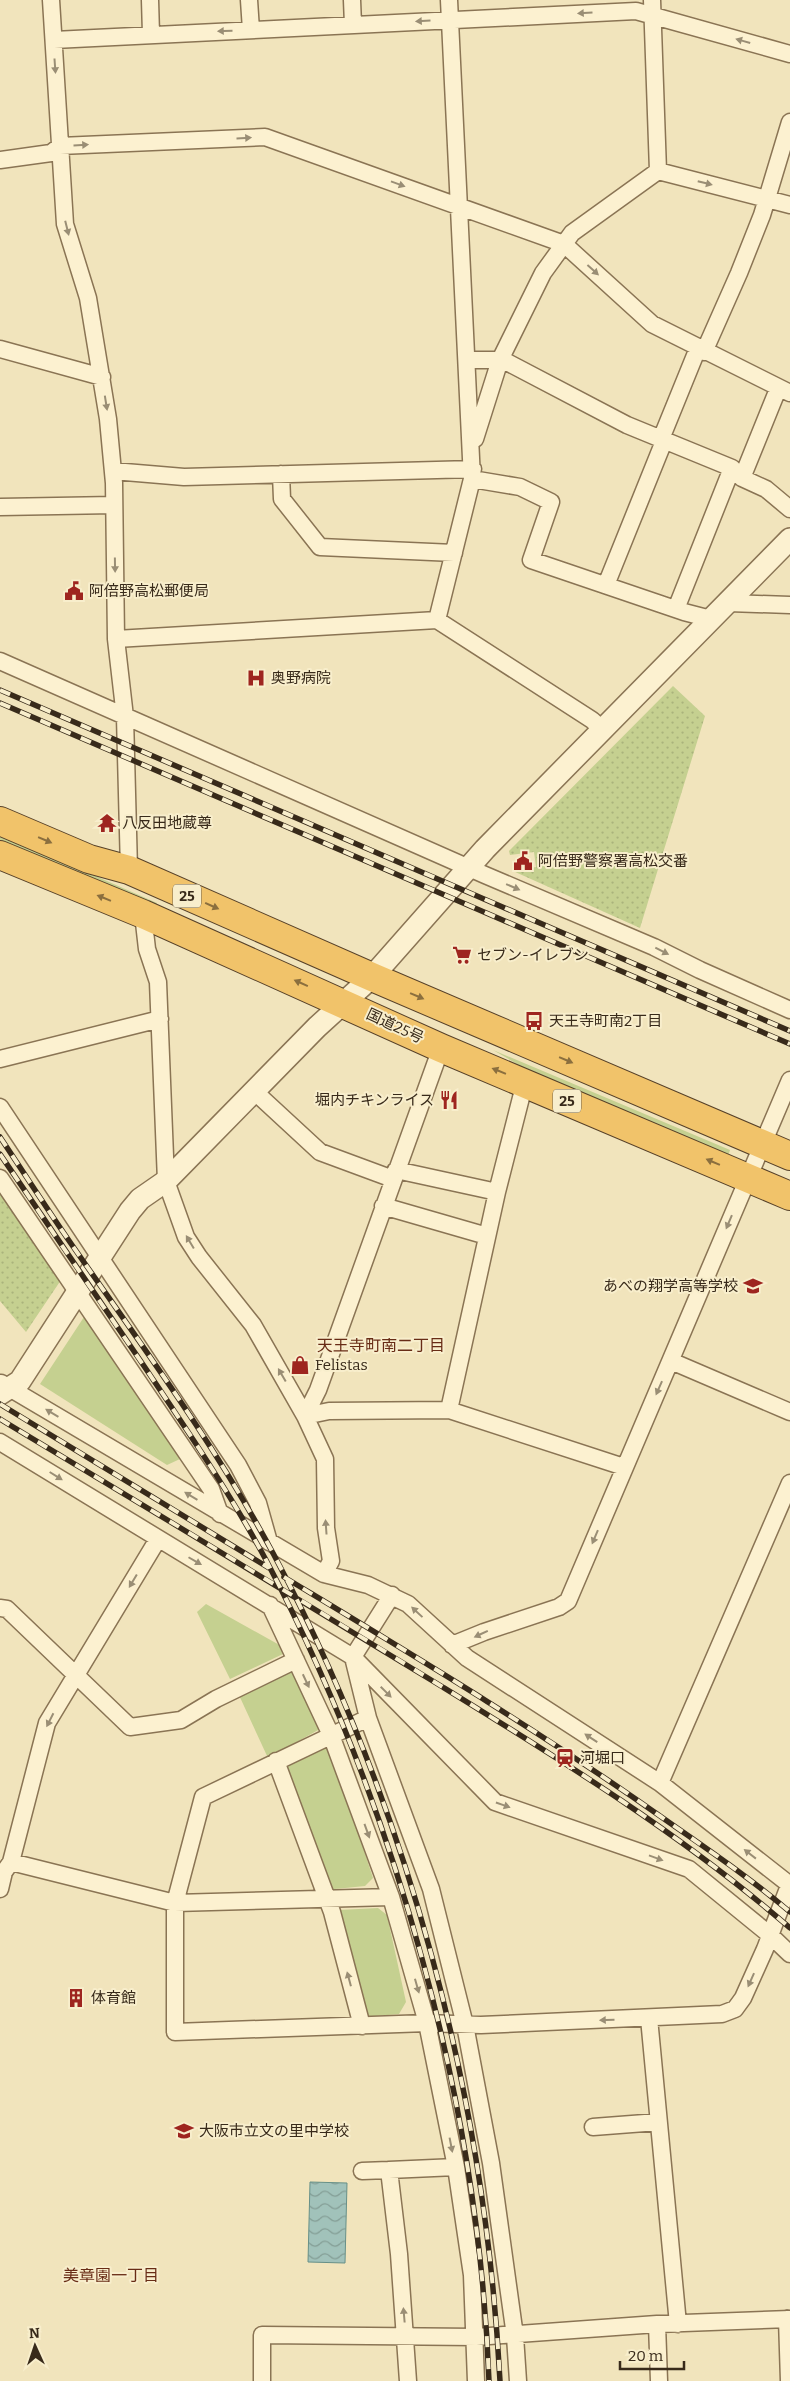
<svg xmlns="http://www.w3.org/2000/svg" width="790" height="2381" viewBox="0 0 790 2381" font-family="Bitter,'Noto Sans JP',serif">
	<defs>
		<pattern id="park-dots" width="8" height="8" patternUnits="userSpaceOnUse" patternTransform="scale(1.25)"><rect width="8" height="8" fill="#c5d090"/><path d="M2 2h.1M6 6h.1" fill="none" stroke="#aab37c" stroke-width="1.8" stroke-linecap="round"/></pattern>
		<pattern id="water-waves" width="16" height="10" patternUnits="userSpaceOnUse" patternTransform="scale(1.25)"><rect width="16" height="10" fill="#a1c2ba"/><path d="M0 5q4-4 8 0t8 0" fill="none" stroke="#849e96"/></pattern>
	</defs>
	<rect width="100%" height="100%" fill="#f1e4bc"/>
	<path fill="#c5d090" d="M0,834l157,69 -2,5 -155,-66z
		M493,1050l237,100 -2,6 -197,-84z
		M84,1317l96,142 -13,6 -127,-81z
		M206,1604l77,43v7l-53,25 -33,-67z
		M293,1667l27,62 -52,29 -30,-65z
		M324,1744l6,3 43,131 -8,8 -40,4 -40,-122z
		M378,1908l9,7 19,87 -7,12 -34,3 -26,-107z"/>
	<path fill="url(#park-dots)" d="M673,686l32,30 -65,212 -127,-57 23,-4 -2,-15 -24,3 -1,-4z
		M0,1189l61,91 -35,52 -26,-31z"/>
	<path fill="url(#water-waves)" stroke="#679088" d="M310,2182l37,1 -2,80 -37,-1z"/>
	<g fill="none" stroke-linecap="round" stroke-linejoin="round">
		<g stroke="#8a7454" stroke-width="19">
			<path id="minor" d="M51,0l14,224 23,74 20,121 6,64 2,156 9,78 4,153
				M150,0l1,34
				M249,0l2,30
				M352,0l1,25
				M652,0l6,171
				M54,40l582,-29 154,43
				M0,160l51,-7 9,-7 205,-9 299,107 88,80 138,69
				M0,349l102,28
				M704,352l35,-79 23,-58 28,-93
				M468,360h35l124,65 105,43 10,10 24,11 24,20
				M475,439l25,-79 43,-87 29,-40 86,-62 132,34
				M661,439l37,-91
				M113,471l71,6 289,-8
				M281,474l1,25 38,48 134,6
				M742,478l36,-89
				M472,479l48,8 31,15 -20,58 153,52 27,7
				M0,507l114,-2
				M606,585l58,-144
				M728,603l62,2
				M676,609l56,-141
				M437,620l35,-141 -23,-479
				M116,639l321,-19 155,100 11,10
				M0,661l485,214 169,72 46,23 90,40
				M143,914l4,35 11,33 8,199 20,56 13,20 54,68 52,91 20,43 1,69 5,33 -7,13
				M441,1048l-123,342 -13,26 24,-5 120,-1 175,57
				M0,1059l160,-40
				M255,1092l65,60 73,27
				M0,1107l238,358 20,38 11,39
				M396,1170l101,22
				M0,1178l211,311 9,25
				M383,1206l104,30
				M671,1361l119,51
				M1,1383l323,191 44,11 40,19 59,54 193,125 130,102
				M449,1410l48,-218 28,-110
				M0,1442l353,215 142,145 194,67 81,66 20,19
				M392,1595l-39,62 15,61 63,171 34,136 26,138 24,173 3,45
				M270,1605l61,130 60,162 36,126 29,144 16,108 4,106
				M0,1608l7,1 123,118 51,-7 35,-21 80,-39
				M452,1645l32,-13 75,-25 9,-6 222,-521
				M368,1718l-165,79 -28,106v129l252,-9 54,2 241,-11 13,-5 8,-11 22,-49 25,-66
				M276,1761l56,151 30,114
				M660,1783l130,-300
				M11,1862l164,41 216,-6
				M0,1889l4,-17 7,-10 36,-139 111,-184
				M649,2018l29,306
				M593,2127l65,-5
				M362,2171l27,-1
				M787,2319l2,62
				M657,2324l2,57
				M262,2381v-46l214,2 181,-13 133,-5
				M408,2381l-9,-127 -10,-84 67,-3"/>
		</g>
		<g stroke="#8a7454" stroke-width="24">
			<path id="tertiary" d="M0,1394l20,-13 110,-170 10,-12 26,-18 151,-154 55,-50 113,-128 305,-310"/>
		</g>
		<g stroke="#574129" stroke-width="30">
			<path id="trunk" d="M0,821l89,38 40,11 243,107 418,179
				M0,855l143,59 298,134 349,148"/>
		</g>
		<use href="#minor" stroke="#fcf1d0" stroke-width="16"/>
		<use href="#tertiary" stroke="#fcf1d0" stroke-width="21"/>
		<use href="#trunk" stroke="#f1c36a" stroke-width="28"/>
		<g stroke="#382a1a" stroke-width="5.5">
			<path id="rail" d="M0,690l790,341
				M0,703l790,341
				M0,1137c24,36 47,72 72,108 70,101 144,201 202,310 134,253 211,540 226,826
				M0,1154c48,71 96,142 144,212 43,64 86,127 122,194 129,245 213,545 223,821
				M0,1404l269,164
				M0,1419c147,89 295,177 441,267 120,74 242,149 349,242
				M284,1577c127,77 254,153 376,239 44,31 89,61 130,96"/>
		</g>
		<use href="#rail" stroke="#f8eecc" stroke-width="4" stroke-dasharray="11" stroke-linecap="butt"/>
	</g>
	<defs><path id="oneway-solid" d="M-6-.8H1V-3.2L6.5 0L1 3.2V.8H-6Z" transform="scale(1.25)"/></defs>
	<g fill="#9a8e75">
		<use href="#oneway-solid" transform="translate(585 13) rotate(177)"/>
		<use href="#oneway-solid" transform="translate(423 21) rotate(177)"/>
		<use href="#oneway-solid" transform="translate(225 31) rotate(178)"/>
		<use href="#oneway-solid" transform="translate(743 41) rotate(-164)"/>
		<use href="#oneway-solid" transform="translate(55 66) rotate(86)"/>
		<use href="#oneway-solid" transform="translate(244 138) rotate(-3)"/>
		<use href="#oneway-solid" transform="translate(81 145) rotate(-3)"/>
		<use href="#oneway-solid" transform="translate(705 183) rotate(14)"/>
		<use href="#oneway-solid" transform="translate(398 184) rotate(20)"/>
		<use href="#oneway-solid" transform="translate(67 228) rotate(76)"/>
		<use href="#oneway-solid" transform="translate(593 270) rotate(42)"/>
		<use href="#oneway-solid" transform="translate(106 403) rotate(81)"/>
		<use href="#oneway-solid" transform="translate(115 565) rotate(89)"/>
		<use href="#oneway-solid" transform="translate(513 887) rotate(23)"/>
		<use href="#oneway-solid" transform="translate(662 951) rotate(27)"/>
		<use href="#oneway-solid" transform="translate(729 1222) rotate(113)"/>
		<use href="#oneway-solid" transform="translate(190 1242) rotate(-121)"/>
		<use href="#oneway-solid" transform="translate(282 1375) rotate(-120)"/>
		<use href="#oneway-solid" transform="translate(659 1388) rotate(114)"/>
		<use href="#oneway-solid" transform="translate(52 1413) rotate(-149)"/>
		<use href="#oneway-solid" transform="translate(56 1476) rotate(32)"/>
		<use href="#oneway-solid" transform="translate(191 1496) rotate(-149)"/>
		<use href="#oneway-solid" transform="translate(326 1527) rotate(-94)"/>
		<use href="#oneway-solid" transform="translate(595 1537) rotate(113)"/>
		<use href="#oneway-solid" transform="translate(195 1561) rotate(30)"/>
		<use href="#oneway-solid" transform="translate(133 1581) rotate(121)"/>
		<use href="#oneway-solid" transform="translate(417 1612) rotate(-137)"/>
		<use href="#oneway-solid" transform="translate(481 1634) rotate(155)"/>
		<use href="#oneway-solid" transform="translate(306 1681) rotate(65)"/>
		<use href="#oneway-solid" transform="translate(386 1692) rotate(45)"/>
		<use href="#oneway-solid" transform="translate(50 1720) rotate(117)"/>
		<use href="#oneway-solid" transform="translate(591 1738) rotate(-147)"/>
		<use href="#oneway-solid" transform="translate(503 1805) rotate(19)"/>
		<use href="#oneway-solid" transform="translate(367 1831) rotate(70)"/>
		<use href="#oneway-solid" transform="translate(750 1854) rotate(-142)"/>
		<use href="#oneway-solid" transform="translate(656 1858) rotate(20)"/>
		<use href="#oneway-solid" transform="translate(349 1979) rotate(-105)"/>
		<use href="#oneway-solid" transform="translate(751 1980) rotate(114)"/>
		<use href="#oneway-solid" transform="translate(417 1986) rotate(74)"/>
		<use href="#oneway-solid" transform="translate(607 2020) rotate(178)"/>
		<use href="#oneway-solid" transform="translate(451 2145) rotate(79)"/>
		<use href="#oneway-solid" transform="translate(404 2315) rotate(-95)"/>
	</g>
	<g fill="#8b6f3e">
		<use href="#oneway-solid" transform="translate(45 840) rotate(23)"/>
		<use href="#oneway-solid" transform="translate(104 898) rotate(-158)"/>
		<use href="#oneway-solid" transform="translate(212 906) rotate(24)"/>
		<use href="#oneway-solid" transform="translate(301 983) rotate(-156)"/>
		<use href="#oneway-solid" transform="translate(417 996) rotate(23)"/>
		<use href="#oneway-solid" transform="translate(566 1060) rotate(23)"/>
		<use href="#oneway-solid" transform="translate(499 1071) rotate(-158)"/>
		<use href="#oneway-solid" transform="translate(713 1162) rotate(-157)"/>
	</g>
	<defs>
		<g id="civic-bare" transform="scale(1.5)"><path d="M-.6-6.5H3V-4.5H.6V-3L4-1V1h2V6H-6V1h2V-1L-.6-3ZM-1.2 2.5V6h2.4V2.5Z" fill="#9e251f" stroke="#f8eecc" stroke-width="2.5" paint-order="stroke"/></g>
		<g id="hospital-bare" transform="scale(1.5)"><path d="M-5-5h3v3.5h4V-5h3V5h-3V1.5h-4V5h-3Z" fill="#9e251f" stroke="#f8eecc" stroke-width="2.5" paint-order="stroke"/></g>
		<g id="temple-bare" transform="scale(1.5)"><path d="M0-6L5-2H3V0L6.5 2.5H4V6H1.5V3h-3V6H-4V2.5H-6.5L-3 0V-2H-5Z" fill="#9e251f" stroke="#f8eecc" stroke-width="2.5" paint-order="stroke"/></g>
		<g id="supermarket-bare" transform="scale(1.5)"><path d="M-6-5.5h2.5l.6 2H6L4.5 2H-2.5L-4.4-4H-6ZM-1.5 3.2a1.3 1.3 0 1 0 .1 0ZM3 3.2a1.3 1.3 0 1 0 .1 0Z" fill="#9e251f" stroke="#f8eecc" stroke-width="2.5" paint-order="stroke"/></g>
		<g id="bus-bare" transform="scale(1.5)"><path d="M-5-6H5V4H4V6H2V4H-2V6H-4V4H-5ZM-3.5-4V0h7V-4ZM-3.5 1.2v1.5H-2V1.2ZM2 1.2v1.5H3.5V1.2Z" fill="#9e251f" stroke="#f8eecc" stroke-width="2.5" paint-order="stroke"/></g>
		<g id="restaurant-bare" transform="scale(1.5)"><path d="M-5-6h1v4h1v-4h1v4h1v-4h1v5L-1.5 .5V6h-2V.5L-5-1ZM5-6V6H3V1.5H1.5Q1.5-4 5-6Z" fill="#9e251f" stroke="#f8eecc" stroke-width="2.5" paint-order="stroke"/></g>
		<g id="school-bare" transform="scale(1.5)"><path d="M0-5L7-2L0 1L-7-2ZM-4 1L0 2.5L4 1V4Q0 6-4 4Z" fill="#9e251f" stroke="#f8eecc" stroke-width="2.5" paint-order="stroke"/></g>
		<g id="shop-bare" transform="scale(1.5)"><path d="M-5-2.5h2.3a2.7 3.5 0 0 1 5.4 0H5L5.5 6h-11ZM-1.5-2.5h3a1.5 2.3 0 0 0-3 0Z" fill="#9e251f" stroke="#f8eecc" stroke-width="2.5" paint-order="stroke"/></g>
		<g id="station-bare" transform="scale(1.5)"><path d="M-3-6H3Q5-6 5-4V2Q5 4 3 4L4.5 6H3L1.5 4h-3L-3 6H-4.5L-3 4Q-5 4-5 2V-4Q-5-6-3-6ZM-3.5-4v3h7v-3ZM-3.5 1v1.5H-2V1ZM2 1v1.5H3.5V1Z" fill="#9e251f" stroke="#f8eecc" stroke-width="2.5" paint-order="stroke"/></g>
		<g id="building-bare" transform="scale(1.5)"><path d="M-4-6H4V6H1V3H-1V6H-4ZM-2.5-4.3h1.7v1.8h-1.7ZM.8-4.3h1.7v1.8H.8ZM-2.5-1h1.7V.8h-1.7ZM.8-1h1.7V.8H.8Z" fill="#9e251f" stroke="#f8eecc" stroke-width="2.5" paint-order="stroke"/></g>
	</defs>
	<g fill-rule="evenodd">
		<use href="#civic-bare" x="74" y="591"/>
		<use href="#hospital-bare" x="256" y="678"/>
		<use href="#temple-bare" x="107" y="823"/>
		<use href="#civic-bare" x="523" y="861"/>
		<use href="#supermarket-bare" x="462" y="955"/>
		<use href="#bus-bare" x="534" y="1021"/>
		<use href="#restaurant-bare" x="449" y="1100"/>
		<use href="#school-bare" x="753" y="1286"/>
		<use href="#shop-bare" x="300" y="1365"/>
		<use href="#station-bare" x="565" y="1758"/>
		<use href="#building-bare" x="76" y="1998"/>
		<use href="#school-bare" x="184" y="2131"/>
	</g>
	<g text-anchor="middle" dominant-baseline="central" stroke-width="4" stroke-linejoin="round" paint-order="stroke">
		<g fill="#f8eecc" stroke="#72654f" stroke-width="1">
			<rect x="173" y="884.5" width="28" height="23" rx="4"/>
			<rect x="553" y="1089.5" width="28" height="23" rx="4"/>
		</g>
		<g font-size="14" font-weight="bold" fill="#382a1a">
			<text x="187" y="896">25</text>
			<text x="567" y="1101">25</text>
		</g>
		<g font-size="15" fill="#382a1a" stroke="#f8eecc" text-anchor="start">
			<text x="89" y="591">阿倍野高松郵便局</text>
			<text x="271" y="678">奥野病院</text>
			<text x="122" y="823">八反田地蔵尊</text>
			<text x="538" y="861">阿倍野警察署高松交番</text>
			<text x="477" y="955">セブン-イレブン</text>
			<text x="549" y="1021">天王寺町南2丁目</text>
			<text x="434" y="1100" text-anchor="end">堀内チキンライス</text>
			<text x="738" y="1286" text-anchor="end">あべの翔学高等学校</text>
			<text x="315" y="1365">Felistas</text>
			<text x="580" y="1758">河堀口</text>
			<text x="91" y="1998">体育館</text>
			<text x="199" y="2131">大阪市立文の里中学校</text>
		</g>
		<g font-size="15" fill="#382a1a" stroke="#f8eecc">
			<text transform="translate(395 1026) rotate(25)">国道25号</text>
		</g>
		<g font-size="16" fill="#682c16" stroke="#f8eecc">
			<text x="381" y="1345">天王寺町南二丁目</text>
			<text x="111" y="2275">美章園一丁目</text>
		</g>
	</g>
	<g transform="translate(35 2346) rotate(357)" stroke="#f8eecc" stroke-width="4" paint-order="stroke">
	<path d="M0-4L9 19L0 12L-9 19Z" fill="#382a1a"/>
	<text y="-8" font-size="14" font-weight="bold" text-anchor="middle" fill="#382a1a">N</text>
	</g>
	<path d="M620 2361v8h64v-8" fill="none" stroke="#382a1a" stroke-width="2.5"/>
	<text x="628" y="2361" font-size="15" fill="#382a1a" stroke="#f8eecc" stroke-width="4" paint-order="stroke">20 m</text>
</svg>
